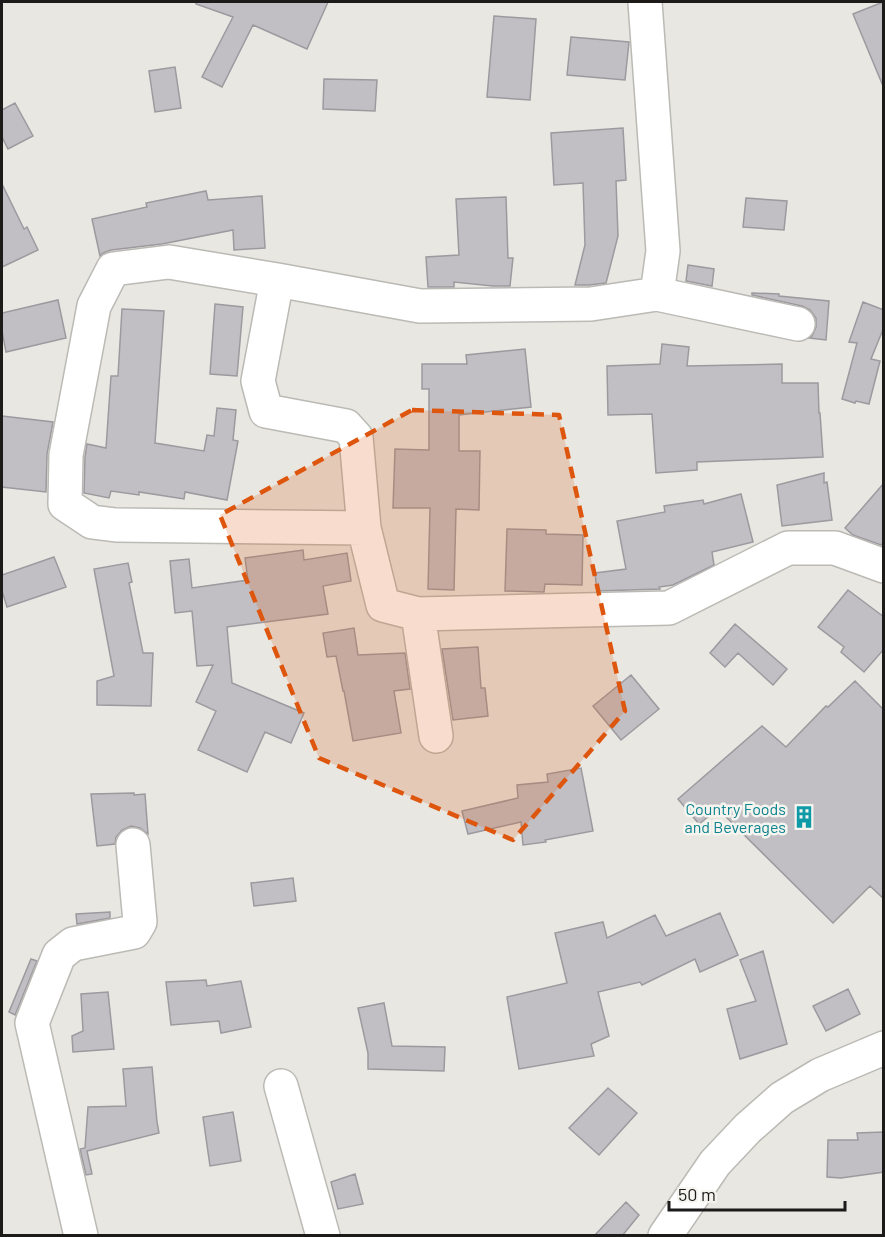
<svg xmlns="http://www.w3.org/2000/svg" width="885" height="1237" viewBox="0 0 885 1237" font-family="Barlow,sans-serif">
	<rect width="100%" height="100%" fill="#e8e7e2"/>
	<path fill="#c1bfc4" stroke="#9c9a9f" stroke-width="1.5" d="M196,2h132l-21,47 -54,-24 -31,62 -20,-10 31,-60 -37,-13z
		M883,2h1l-1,84 -30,-72z
		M494,16l42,3 -6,81 -43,-3z
		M571,37l58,5 -4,38 -58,-5z
		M175,67l6,41 -26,4 -6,-41z
		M324,79l53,1 -2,31 -52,-2z
		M15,103l18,33 -25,13 -6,-12v-27z
		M623,128l3,52 -10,1 2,55 -12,47 -17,2h-14l10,-40 -2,-62 -29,2 -3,-52z
		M2,184l22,45 3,-2 11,23 -36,17z
		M206,191l2,9 54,-4 3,52 -31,2 -1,-20 -71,14 -51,6 -8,3 -3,3 -8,-37 55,-12 -1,-4z
		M506,197l2,61h5l-3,28h-17l-39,-4v5h-26l-2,-30 33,-2 -3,-56z
		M746,198l41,3 -3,29 -41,-3z
		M688,265l26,4 -2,17 -26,-5z
		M752,293l27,1v2l50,5 -3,39 -17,-2 3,-2 4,-9v-9l-6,-8 -8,-4 -50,-11z
		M58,300l8,38 -60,14 -4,-21v-18z
		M863,302l21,8v17l-13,32 9,2 -11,43 -13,-3 -1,2 -13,-4 15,-56 -8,-1z
		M215,304l28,3 -6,69 -27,-2z
		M122,309l42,2 -9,132 49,8 3,-16 7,1 3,-28 19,2 -3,30 5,1 -11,59 -42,-8 -1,7 -45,-7v3l-28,-4 -2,7 -25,-5 1,-36 2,-13 19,4 5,-72h7z
		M662,344l27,3 -2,19 95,-2v19h36l1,30h1l3,44 -126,5v8l-41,3 -4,-59 -44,1 -1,-49 53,-2z
		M525,349l6,58 -72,8v36h21l-1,59 -23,-1 -2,81 -26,-1 2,-81h-37l2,-59 34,1v-61h-7v-25h45l-1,-9z
		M2,416l51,6 -6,32 -1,38 -44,-5z
		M824,473v10l3,-1 5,38 -50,6 -5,-41z
		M884,483v59l-3,3 -28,-10 -8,-7z
		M741,494l12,48 -41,10 2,13 -41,20 -14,2 1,2 -63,2 -2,-18 31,-4 -9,-48 48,-9 -1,-6 39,-6 1,4z
		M507,529l39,1v4l37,1 -1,50 -37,-1 -1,8 -39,-1z
		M303,550l1,10 43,-7 4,28 -28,5 5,28 -101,13 5,56 72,30 -13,30 -26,-11 -18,40 -49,-22 18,-39 -20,-9 17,-37 -16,1 -5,-55 -17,2 -5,-52 19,-2 3,29 56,-8 -3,-22z
		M54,557l12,30 -59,20 -5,-16v-16z
		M128,563l4,19 -3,1 14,70h10l-2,53 -54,-1v-24l17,-5 -20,-107z
		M848,590l36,27v32l-20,23 -23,-20 3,-5 -26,-20z
		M735,624l52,45 -14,16 -35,-32 -13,14 -15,-14z
		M354,628l4,27 47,-2 5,36 -16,2 7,42 -48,8 -9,-50h-1l-7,-35 -9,1 -4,-24z
		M478,647l3,41h4l3,28 -35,4 -11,-71z
		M631,675l28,34 -38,31 -28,-34z
		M855,681l29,29v189l-14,-13 -37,37 -115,-114 -19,15 -21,-25 84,-73 24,21 40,-41 2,1z
		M581,768l12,63 -48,9 1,2 -23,3 -2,-23 -53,12 -6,-23 56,-13 -1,-13 31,-3 -1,-8z
		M134,793v2l11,-1 3,40 -8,-6 -9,-2 -9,4 -6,7 -1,7 -18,2 -6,-52z
		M293,878l3,23 -42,5 -3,-23z
		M110,912v6l-33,6 -1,-10z
		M720,913l18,42 -38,17 -5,-13 -53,26 -2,-3 -42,10 11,44 -18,8 3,12 -75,13 -12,-72 60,-14 -12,-50 48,-11 4,16 48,-23 11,21z
		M763,951l24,93 -47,15 -13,-50 29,-8 -16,-41z
		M31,959l6,2 -22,54 -6,-3z
		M206,980l1,6 34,-5 10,46 -30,6 -2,-12 -48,4 -5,-43z
		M848,989l12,25 -34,17 -13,-25z
		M108,992l6,57 -41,3 -1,-16 11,-5 -2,-37z
		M384,1003l8,43 53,1 -1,24 -76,-2v-16l-10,-45z
		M152,1067l5,55 2,11 -72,18 5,23 -6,1 -6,-26 5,-1 3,-41 38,-1 -3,-37z
		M608,1088l29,25 -38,42 -30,-27z
		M233,1112l8,49 -31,5 -7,-49z
		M884,1132v40l-43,6 -14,-1 1,-37h30l-1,-7z
		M355,1174l8,30 -25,5 -7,-27z
		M626,1202l13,13 -17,21h-28z"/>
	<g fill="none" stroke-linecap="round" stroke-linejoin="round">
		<g stroke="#bbbab5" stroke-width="36">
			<path id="minor" d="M645,2l18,249 -6,43 -66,10 -171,2 -143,-26 -108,-18 -56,7 -19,37 -28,149 -1,49 27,18 24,3 248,3 19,77 35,9 251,-6 119,-60h47l49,18
				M277,280l-19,101 8,30 80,15 10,11 8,91
				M657,294l141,30
				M418,614l18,122
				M281,1086l42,150
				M81,1236l-49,-213 27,-68 14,-11 61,-12 6,-10 -7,-77
				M665,1236l50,-73 33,-35 34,-30 38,-23 64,-27"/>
		</g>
		<use href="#minor" stroke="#fff" stroke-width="33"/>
	</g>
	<path fill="#de560d" fill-opacity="0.2" stroke="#de560d" stroke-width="4.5" stroke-dasharray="12 8" stroke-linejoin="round" d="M412,410l147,5 66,296 -112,129 -194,-82 -99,-243z"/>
	<defs>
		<g id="building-bare" transform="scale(1.8)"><path d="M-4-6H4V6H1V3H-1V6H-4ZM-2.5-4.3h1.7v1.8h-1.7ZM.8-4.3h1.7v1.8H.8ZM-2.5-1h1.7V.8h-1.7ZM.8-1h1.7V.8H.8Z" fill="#0f9aa8" stroke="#f5f4ef" stroke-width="2.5" paint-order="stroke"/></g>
	</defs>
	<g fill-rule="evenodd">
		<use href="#building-bare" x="804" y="817"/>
	</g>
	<g text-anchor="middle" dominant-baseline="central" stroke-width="5" stroke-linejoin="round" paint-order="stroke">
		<g font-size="16" fill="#0d838f" stroke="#f5f4ef" text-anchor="end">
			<text x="786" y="808">Country Foods<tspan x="786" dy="18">and Beverages</tspan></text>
		</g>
	</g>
	<rect width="885" height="1237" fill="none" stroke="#1c1b1a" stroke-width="6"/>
	<path d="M669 1201v9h176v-9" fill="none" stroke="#1c1b1a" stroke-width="3"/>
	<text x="678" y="1201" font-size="18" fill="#1c1b1a" stroke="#f5f4ef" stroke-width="4.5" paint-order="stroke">50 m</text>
</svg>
